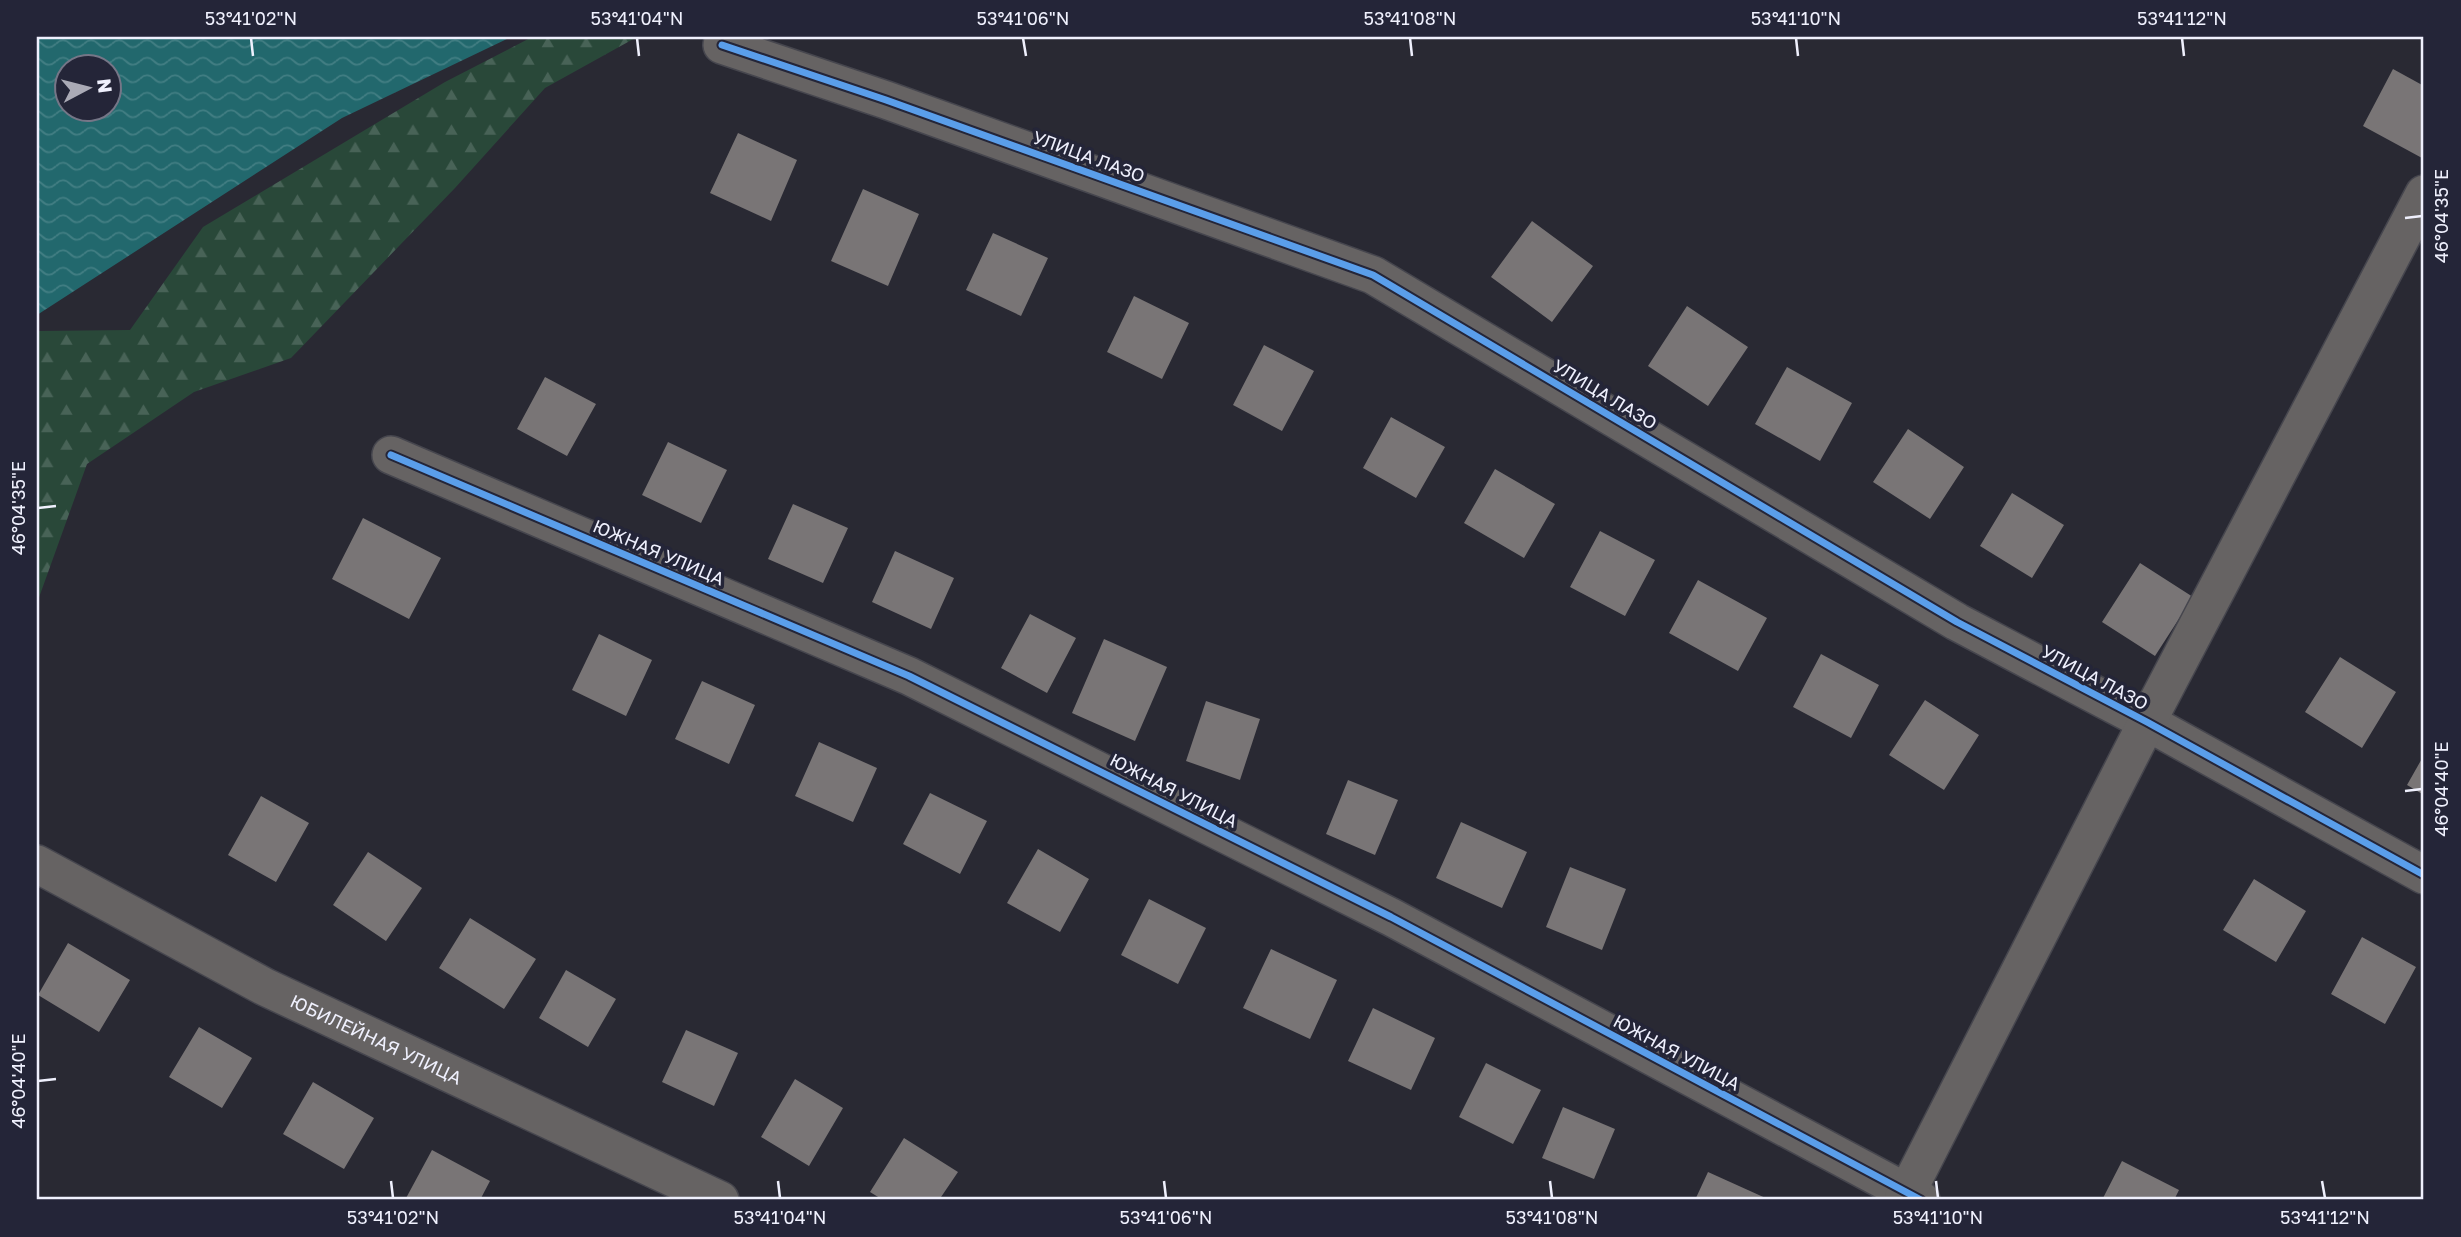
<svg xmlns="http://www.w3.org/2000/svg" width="2461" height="1237" viewBox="0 0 2461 1237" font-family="'Golos Text',sans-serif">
	<defs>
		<pattern id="forest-firs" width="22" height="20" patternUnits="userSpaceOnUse" patternTransform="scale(1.75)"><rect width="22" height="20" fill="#294839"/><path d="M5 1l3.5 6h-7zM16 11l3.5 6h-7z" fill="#486357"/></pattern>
		<pattern id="water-waves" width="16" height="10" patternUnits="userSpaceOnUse" patternTransform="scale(1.75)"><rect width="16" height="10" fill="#22686d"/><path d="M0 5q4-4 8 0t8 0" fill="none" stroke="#427e83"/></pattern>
	</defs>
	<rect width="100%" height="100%" fill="#292933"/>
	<path fill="url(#forest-firs)" d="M532,37h105l-92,51 -90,100 -164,170 -97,34 -107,72 -50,139v-272l93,-1 73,-103 242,-145z"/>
	<path fill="url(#water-waves)" fill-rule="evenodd" d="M37,37h474l-169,81 -305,197zM66,66h42v42h-42z"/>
	<path fill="#797576" d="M2393,69l31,17v69l-2,3 -59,-32z
		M738,133l59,27 -26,61 -61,-28z
		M863,189l56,25 -31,72 -57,-25z
		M1532,221l61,45 -41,56 -61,-45z
		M993,233l55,25 -27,58 -55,-26z
		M1134,296l55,27 -27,56 -55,-27z
		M1687,306l61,41 -40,59 -60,-40z
		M1264,345l50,26 -32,60 -49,-26z
		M1787,367l65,36 -32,58 -65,-37z
		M545,377l51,27 -29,52 -50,-27z
		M1391,417l54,30 -29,51 -53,-30z
		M1908,429l56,38 -34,52 -57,-37z
		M668,442l59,28 -26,53 -59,-28z
		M1495,469l60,35 -31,54 -60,-35z
		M2012,493l52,32 -32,53 -52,-32z
		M793,504l55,24 -25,55 -55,-24z
		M363,518l78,40 -32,61 -77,-40z
		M1600,531l55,29 -30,56 -55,-29z
		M895,551l59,27 -23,51 -59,-27z
		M2140,563l53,34 -38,59 -53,-34z
		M1698,580l69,38 -29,53 -69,-38z
		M1030,614l46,24 -29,55 -46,-25z
		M599,634l53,26 -26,56 -54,-26z
		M1104,639l63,28 -32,74 -63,-28z
		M1821,654l58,31 -28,53 -58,-31z
		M2340,657l56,35 -34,56 -57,-36z
		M702,681l53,24 -26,59 -54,-25z
		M1925,700l54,35 -35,55 -55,-35z
		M1206,701l54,18 -20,61 -54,-19z
		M819,742l58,26 -24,54 -58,-26z
		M2424,755v40l-17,-10z
		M1348,780l50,20 -23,55 -49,-21z
		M930,793l57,28 -27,53 -57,-30z
		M261,796l48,27 -33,59 -48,-27z
		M1461,822l66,30 -25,56 -66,-30z
		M1038,849l51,30 -29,53 -53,-29z
		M368,852l54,36 -36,53 -53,-36z
		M1570,867l56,22 -24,61 -56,-23z
		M2254,879l52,32 -30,51 -53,-32z
		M1149,899l57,29 -28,56 -57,-29z
		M470,918l66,41 -32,50 -65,-41z
		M2362,937l54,30 -31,57 -54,-30z
		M68,943l62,37 -31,52 -61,-37z
		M1271,949l66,31 -27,59 -67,-31z
		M566,970l50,29 -28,48 -49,-29z
		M1373,1008l62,30 -24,52 -63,-29z
		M199,1027l53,31 -30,50 -53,-31z
		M686,1030l52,23 -24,53 -52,-24z
		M1486,1063l55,27 -28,54 -54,-27z
		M795,1079l48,29 -34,58 -48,-29z
		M313,1082l61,36 -30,51 -61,-35z
		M1563,1107l52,22 -21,50 -52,-21z
		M904,1138l54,34 -19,28h-56l-13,-8z
		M432,1150l58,31 -10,19h-75z
		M2122,1161l57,29 -5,10h-72z
		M1708,1172l62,28h-75z"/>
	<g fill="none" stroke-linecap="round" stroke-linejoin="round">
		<g stroke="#46464e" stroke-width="40">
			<g id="minor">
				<path d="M722,45l164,55 487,175 584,347 190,100 277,153"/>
				<path d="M391,455l518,221 482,241 530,283"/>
				<path id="s1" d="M37,864l228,123 455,213"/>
				<path d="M1903,1200l244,-478 277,-528"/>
			</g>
		</g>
		<use href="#minor" stroke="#666363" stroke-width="37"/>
		<g stroke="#242538" stroke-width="11">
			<path id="cycleway" d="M722,45l164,55 487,175 584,347 190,100 277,153
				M391,455l518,221 482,241 530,283"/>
		</g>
		<use href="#cycleway" stroke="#5a9eea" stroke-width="7"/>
	</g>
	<path fill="none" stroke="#eff0fd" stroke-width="2.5" d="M251,38l2,18M637,38l2,18M1023,38l3,18M1410,38l2,18M1796,38l2,18M2182,38l2,18M2405,218l17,-2M38,508l18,-2M2405,791l17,-2M38,1081l18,-2M391,1181l2,17M778,1181l2,17M1164,1181l2,17M1550,1181l2,17M1936,1181l2,17M2322,1181l3,17"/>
	<g text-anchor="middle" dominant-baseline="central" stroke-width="7" stroke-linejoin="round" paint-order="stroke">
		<g font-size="18" fill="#eff0fd" stroke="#242538">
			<text transform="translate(1089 156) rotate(20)">УЛИЦА ЛАЗО</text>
			<text transform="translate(1605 394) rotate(31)">УЛИЦА ЛАЗО</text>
			<text transform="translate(659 552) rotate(23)">ЮЖНАЯ УЛИЦА</text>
			<text transform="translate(2095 677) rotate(28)">УЛИЦА ЛАЗО</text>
			<text transform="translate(1174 790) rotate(27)">ЮЖНАЯ УЛИЦА</text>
			<text stroke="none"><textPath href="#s1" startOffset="382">ЮБИЛЕЙНАЯ УЛИЦА</textPath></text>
			<text transform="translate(1677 1052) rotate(28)">ЮЖНАЯ УЛИЦА</text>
		</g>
	</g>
	<rect width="2461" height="1237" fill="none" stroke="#242538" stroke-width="77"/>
	<g transform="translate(88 88) rotate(83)"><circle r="33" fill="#242538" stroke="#757687" stroke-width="2"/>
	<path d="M0-5L12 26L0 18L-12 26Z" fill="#aaaab6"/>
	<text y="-10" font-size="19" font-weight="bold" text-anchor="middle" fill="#eff0fd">N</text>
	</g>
	<rect x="38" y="38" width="2384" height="1160" fill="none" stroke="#eff0fd" stroke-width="2.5"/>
	<g font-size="18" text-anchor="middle" fill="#eff0fd">
		<text x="251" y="25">53°41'02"N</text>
		<text x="637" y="25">53°41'04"N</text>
		<text x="1023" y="25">53°41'06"N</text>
		<text x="1410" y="25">53°41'08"N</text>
		<text x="1796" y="25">53°41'10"N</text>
		<text x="2182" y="25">53°41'12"N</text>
		<text transform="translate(2442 216) rotate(-90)" y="6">46°04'35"E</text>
		<text transform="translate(19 508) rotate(-90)" y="6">46°04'35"E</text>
		<text transform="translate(2442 789) rotate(-90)" y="6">46°04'40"E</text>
		<text transform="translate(19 1081) rotate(-90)" y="6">46°04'40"E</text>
		<text x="393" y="1224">53°41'02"N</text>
		<text x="780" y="1224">53°41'04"N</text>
		<text x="1166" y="1224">53°41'06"N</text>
		<text x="1552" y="1224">53°41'08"N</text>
		<text x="1938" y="1224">53°41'10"N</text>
		<text x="2325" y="1224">53°41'12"N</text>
	</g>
</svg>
